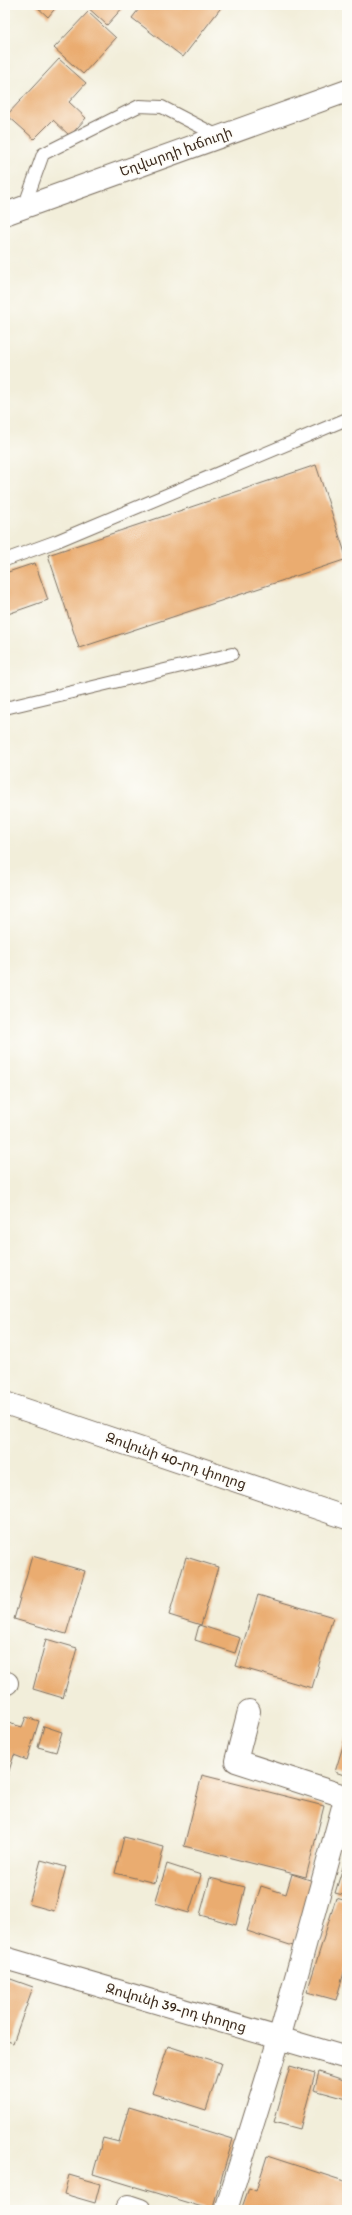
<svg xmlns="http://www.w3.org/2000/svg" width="352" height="2215" viewBox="0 0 352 2215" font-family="Itim,'Noto Sans Armenian',sans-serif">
	<rect width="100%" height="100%" fill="#fdfcf7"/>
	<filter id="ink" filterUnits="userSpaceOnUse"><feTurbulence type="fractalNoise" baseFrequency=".025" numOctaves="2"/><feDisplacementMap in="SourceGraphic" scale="8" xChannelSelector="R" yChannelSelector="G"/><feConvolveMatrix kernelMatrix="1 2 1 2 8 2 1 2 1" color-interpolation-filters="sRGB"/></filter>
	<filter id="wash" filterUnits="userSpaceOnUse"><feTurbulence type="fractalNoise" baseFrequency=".012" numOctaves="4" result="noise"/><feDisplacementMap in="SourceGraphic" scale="16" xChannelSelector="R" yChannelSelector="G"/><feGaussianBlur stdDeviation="0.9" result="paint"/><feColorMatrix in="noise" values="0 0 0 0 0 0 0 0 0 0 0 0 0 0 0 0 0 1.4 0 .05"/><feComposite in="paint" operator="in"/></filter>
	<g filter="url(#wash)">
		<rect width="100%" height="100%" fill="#f2eeda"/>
		<g id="blocks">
			<path fill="#eaac6f" d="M35,5h23l-10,12z
				M85,5h40l-18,20z
				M142,5h81l-40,52 -51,-39z
				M88,12l28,26 -33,36 -29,-26z
				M59,59l27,24 -17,19 17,16 -16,18 -17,-16 -19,19 -27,-24z
				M316,465l31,94 -268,89 -31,-93z
				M35,563l13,37 -43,15v-42z
				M32,1556l53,15 -19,63 -52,-15z
				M186,1557l32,10 -17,58 -32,-10z
				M258,1595l75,22 -21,71 -76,-22z
				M199,1625l41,13 -5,15 -40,-13z
				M46,1639l31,9 -14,50 -30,-9z
				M26,1717l13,4 -12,39 -13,-5 -9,28v-61l17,5z
				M44,1726l18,6 -6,20 -18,-5z
				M347,1733v43l-12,-4z
				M202,1775l122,31 -18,71 -122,-31z
				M124,1837l40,10 -9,36 -40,-10z
				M347,1854v42l-12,-3z
				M41,1860l25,7 -12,44 -25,-7z
				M167,1864l34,11 -12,38 -34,-10z
				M292,1874l21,7 -20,65 -46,-15 14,-45 25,8z
				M210,1878l35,9 -9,38 -36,-10z
				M336,1898l11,3v61l-11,38 -29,-8z
				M5,1977l28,10 -20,56 -8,-3z
				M168,2046l53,17 -15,47 -54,-17z
				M290,2066l25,7 -15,56 -26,-7z
				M319,2072l28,9v18l-33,-9z
				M129,2107l104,32 -21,71 -119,-36 10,-36 16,4z
				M267,2156l80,26v28h-106l8,-22 7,3z
				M69,2175l31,9 -5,19 -31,-9z"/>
		</g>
	</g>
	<g filter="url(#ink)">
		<use href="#blocks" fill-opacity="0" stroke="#7b6f60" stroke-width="1"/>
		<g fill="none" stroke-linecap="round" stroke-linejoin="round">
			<g stroke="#7b6f60" stroke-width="14">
				<path id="service" d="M24,207l19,-53 96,-48 23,1 58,30
					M5,560l52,-19 290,-122
					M5,708l227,-54"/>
			</g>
			<g stroke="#7b6f60" stroke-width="24">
				<path id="minor" d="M5,1403l342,115
					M5,1683h2
					M249,1711l-13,50 111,36
					M5,1958l342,100
					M126,2210l2,-4 12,4
					M226,2210l53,-171 67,-243"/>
			</g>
			<g stroke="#7b6f60" stroke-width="24">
				<path id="primary" d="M5,214l342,-123"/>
			</g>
			<use href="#service" stroke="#fff" stroke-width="12"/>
			<use href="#minor" stroke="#fff" stroke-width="22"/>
			<use href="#primary" stroke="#fff" stroke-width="22"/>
		</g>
	</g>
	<g text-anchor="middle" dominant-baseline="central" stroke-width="3.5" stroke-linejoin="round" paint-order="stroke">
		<g font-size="14" fill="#3b2a1e" stroke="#fdfcf7">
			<text transform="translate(176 152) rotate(-20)">Եղվարդի խճուղի</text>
			<text transform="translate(176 1461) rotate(19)">Զովունի 40-րդ փողոց</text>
			<text transform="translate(176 2008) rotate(16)">Զովունի 39-րդ փողոց</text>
		</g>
	</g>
	<rect width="352" height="2215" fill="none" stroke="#fdfcf7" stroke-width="20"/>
</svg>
